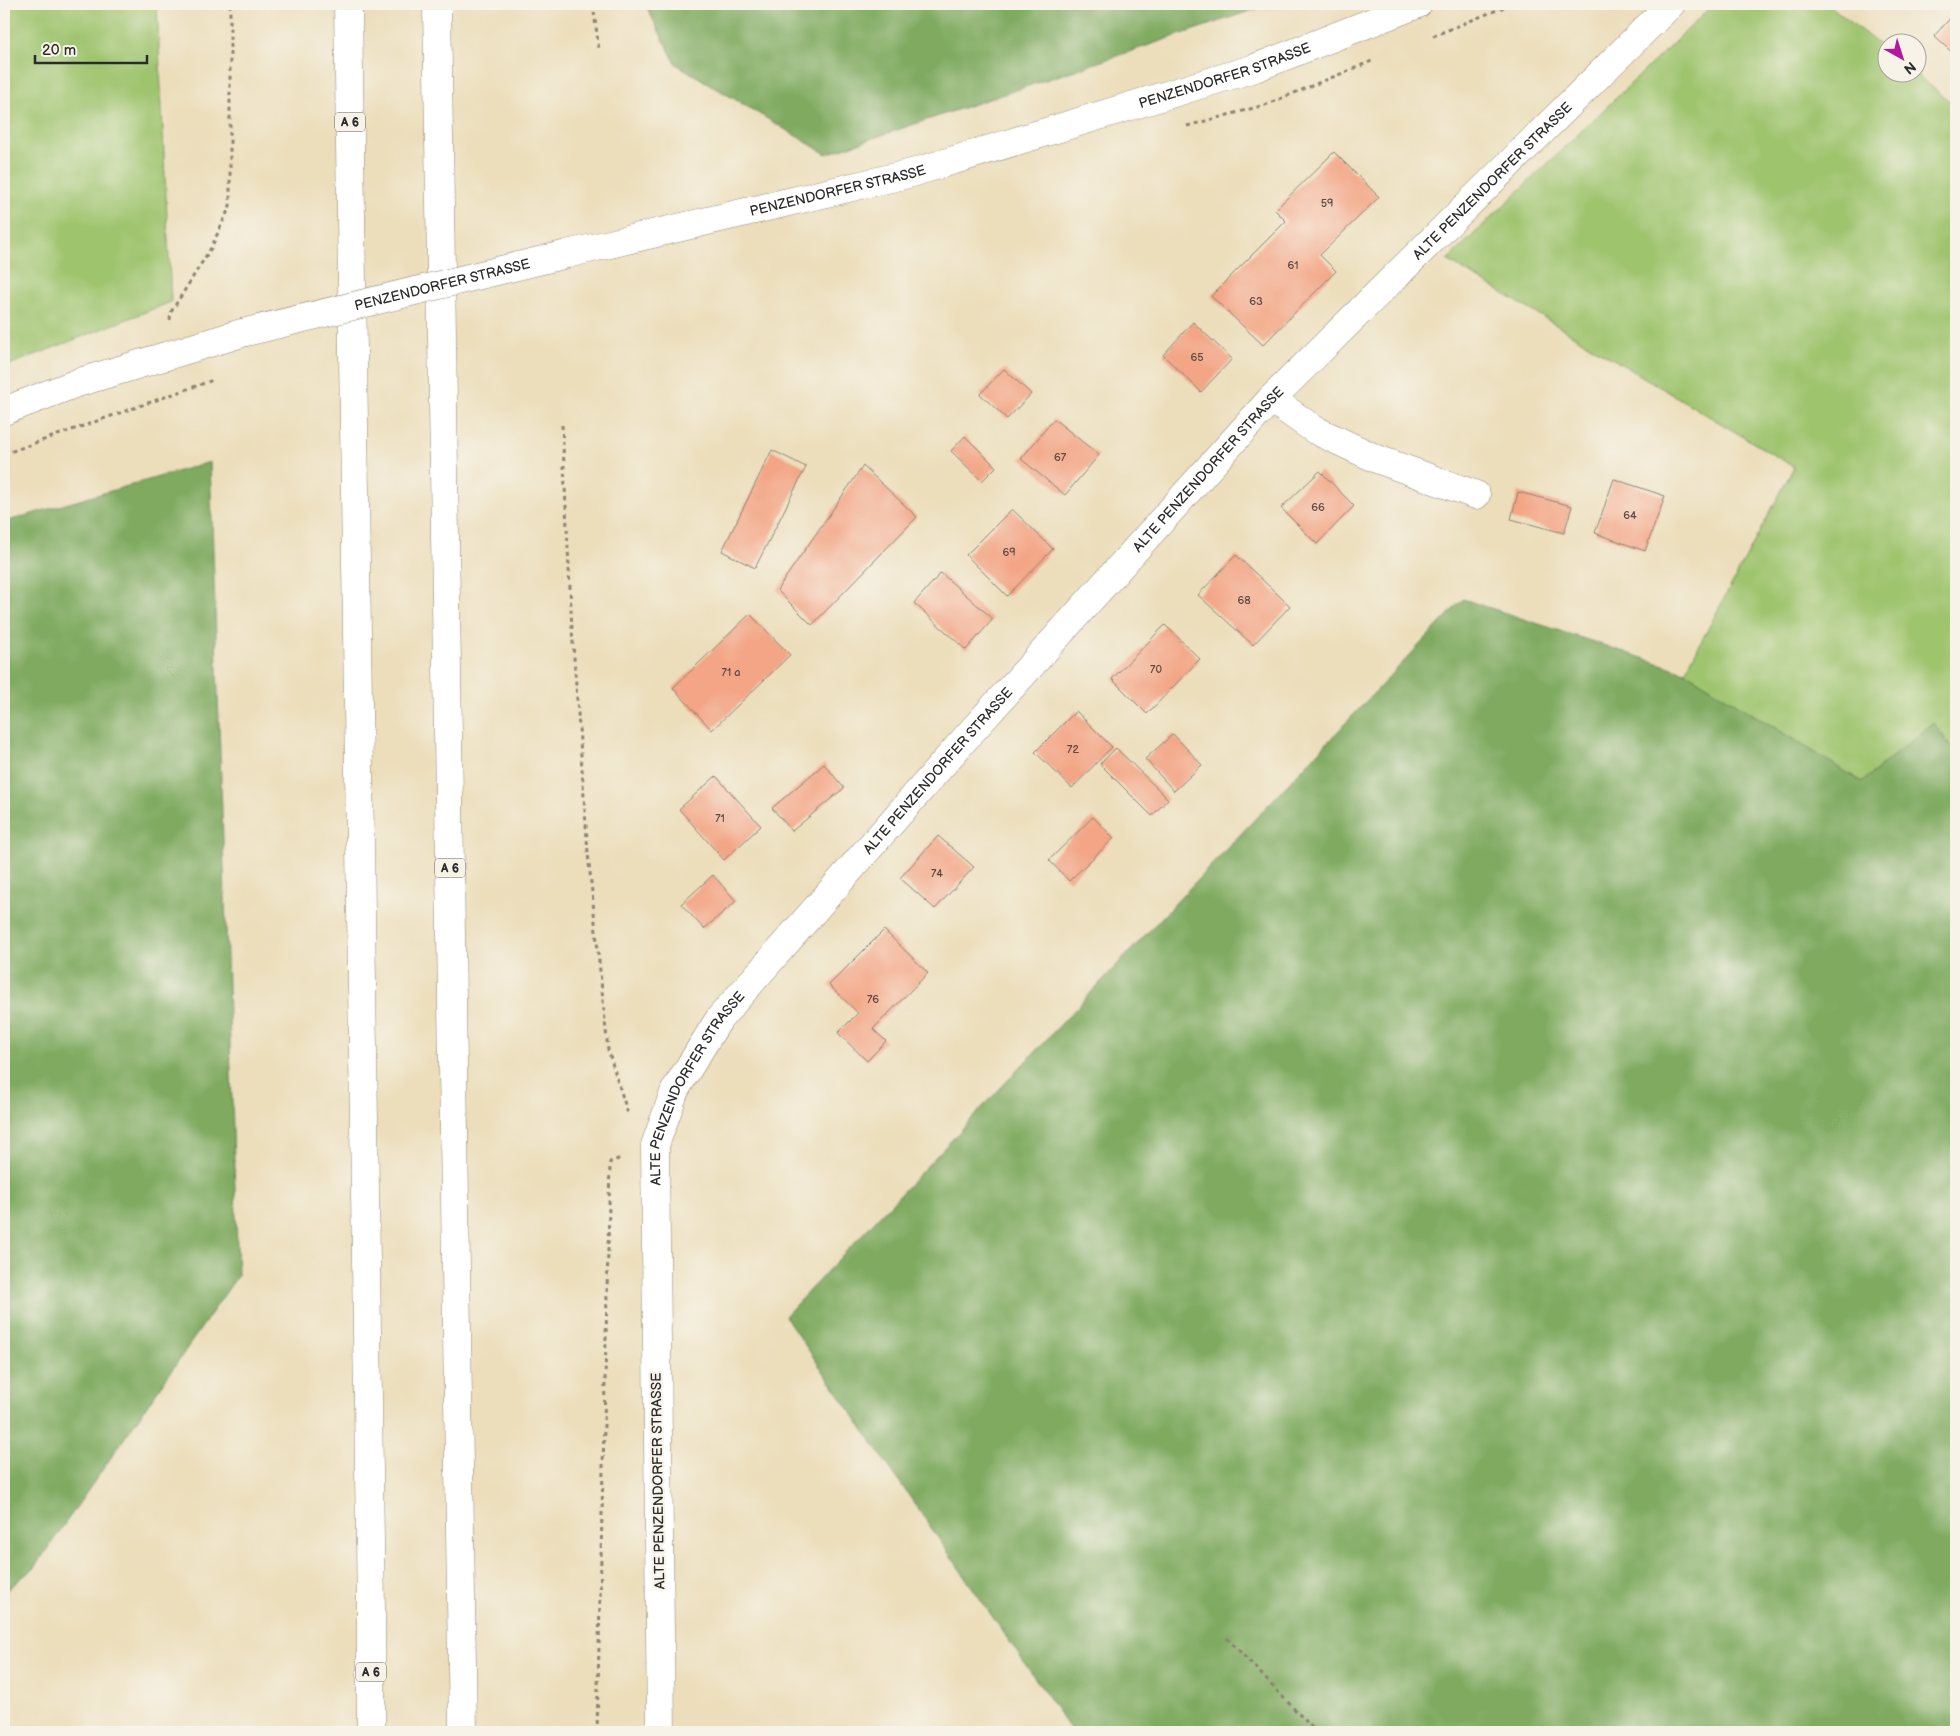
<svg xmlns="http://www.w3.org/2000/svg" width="1960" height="1736" viewBox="0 0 1960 1736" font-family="'Balsamiq Sans',sans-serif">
	<rect width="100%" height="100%" fill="#f7f3e8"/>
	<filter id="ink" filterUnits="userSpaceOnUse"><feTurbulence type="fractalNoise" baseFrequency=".02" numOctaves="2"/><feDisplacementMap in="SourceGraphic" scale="10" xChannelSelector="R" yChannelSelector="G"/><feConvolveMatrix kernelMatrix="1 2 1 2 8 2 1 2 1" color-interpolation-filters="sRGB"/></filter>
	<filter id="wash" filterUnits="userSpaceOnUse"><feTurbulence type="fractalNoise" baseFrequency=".0096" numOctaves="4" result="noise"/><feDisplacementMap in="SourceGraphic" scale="20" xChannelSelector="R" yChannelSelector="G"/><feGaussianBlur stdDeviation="1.12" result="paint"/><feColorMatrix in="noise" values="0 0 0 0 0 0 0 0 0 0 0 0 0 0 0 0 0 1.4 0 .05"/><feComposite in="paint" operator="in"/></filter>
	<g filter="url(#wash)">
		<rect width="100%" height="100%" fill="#ecdebb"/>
		<path fill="#9fc46e" stroke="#65784c" d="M4,4h153l14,298 -167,65z
			M1714,4h114l59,47 1,21 26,1 42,33v647l-23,-30 -71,59 -177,-110 109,-205 -347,-207z"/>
		<path fill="#7faa61" stroke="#556a46" d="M645,4h626l-445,150 -150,-90z
			M210,462l28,813 -204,293 -30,24v-1070z
			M1463,599l222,73 177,110 71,-59 23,30v979h-884l-287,-416z"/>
		<g id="blocks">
			<path fill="#f3a585" d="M1956,12v44l-22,-20z
				M1334,152l45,45 -59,58 16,16 -73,74 -52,-49 75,-75 -11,-11z
				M1193,322l39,37 -31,33 -38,-37z
				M1004,369l27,25 -24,25 -27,-25z
				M1054,419l45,36 -34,40 -44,-36z
				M965,436l31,31 -14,14 -31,-30z
				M772,450l34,17 -51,101 -33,-17z
				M863,466l54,51 -105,108 -35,-35z
				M1320,471l34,35 -37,38 -36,-36z
				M1614,479l51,17 -20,55 -50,-18z
				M1518,492l54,14 -8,27 -53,-14z
				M1012,509l41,40 -46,47 -41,-41z
				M1236,555l54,51 -37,39 -55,-50z
				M941,573l52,46 -27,31 -52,-47z
				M750,614l40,41 -78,75 -39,-42z
				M1165,625l35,34 -53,55 -35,-35z
				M1076,711l36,36 -40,41 -37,-36z
				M1173,734l29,31 -28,26 -29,-32z
				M1116,748l52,51 -16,17 -52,-52z
				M824,764l20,24 -52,43 -20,-23z
				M716,776l45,50 -37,34 -45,-51z
				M1093,817l21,21 -45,43 -20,-21z
				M938,836l36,31 -39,42 -35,-31z
				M713,875l23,26 -32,28 -23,-25z
				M884,930l44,43 -55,56 13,12 -19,20 -29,-28 20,-20 -29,-28z"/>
		</g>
	</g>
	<g filter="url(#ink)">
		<use href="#blocks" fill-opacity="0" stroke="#8c8473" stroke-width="1"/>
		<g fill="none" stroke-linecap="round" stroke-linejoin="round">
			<g stroke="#8c8473" stroke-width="29">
				<g id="minor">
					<path d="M1271,399l44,31 62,29 99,36"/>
					<path id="s1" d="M661,1732l-6,-587 20,-55 44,-71 244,-278 308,-342 400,-395"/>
				</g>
			</g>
			<g stroke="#8c8473" stroke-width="29">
				<g id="major">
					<path id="s2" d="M567,254l345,-81 343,-105 163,-64"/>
					<path d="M4,411l73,-28 165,-50"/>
				</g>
			</g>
			<g stroke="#8c8473" stroke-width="29">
				<path id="highway" d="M348,4l23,1607v121
					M437,4l26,1728"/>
			</g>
			<path stroke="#8c8473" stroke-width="3" stroke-dasharray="4 4" stroke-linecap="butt" d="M593,4l6,46
				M1433,36l79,-32
				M1187,126l78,-21 107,-44
				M170,320l1,-8 40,-64 19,-42v-202
				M562,425l10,204 16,224 20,197 19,61 2,3
				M4,454l209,-74
				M1227,1638l89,94
				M597,1732l13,-570 11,-4"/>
			<use href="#minor" stroke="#fff" stroke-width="28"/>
			<use href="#major" stroke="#fff" stroke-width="28"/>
			<use href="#highway" stroke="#fff" stroke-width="28"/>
			<g stroke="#8c8473" stroke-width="29" stroke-linecap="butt">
				<g id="major-bridge">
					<path id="s3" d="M242,333l325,-79"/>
				</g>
			</g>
			<use href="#major-bridge" stroke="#fff" stroke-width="28"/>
		</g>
	</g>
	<g text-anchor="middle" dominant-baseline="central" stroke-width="4.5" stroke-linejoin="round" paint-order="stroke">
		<g font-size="11" fill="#5d4a42">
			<text x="1327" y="203">59</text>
			<text x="1293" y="265">61</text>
			<text x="1256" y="301">63</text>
			<text x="1197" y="357">65</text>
			<text x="1060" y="457">67</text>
			<text x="1318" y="507">66</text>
			<text x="1630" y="515">64</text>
			<text x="1009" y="552">69</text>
			<text x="1244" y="600">68</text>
			<text x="1156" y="669">70</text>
			<text x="731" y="672">71 a</text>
			<text x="1073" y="749">72</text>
			<text x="720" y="818">71</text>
			<text x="937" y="873">74</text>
			<text x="873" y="999">76</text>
		</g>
		<g fill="#f7f3e8" stroke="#686764" stroke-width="1">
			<rect x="335" y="112.5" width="30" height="19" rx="4"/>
			<rect x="435" y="858.5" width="30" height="19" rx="4"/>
			<rect x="356" y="1662.5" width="30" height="19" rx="4"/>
		</g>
		<g font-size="12" font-weight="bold" fill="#2b2b2b">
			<text x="350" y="122">A 6</text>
			<text x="450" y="868">A 6</text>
			<text x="371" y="1672">A 6</text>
		</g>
		<g font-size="14" fill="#2b2b2b" stroke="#f7f3e8">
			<text stroke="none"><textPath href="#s2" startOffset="682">PENZENDORFER STRASSE</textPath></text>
			<text stroke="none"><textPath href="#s1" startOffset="1870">ALTE PENZENDORFER STRASSE</textPath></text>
			<text stroke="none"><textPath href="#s2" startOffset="278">PENZENDORFER STRASSE</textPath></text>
			<text stroke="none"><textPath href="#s3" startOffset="206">PENZENDORFER STRASSE</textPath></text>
			<text stroke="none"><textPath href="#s1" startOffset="1465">ALTE PENZENDORFER STRASSE</textPath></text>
			<text stroke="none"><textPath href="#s1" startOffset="1060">ALTE PENZENDORFER STRASSE</textPath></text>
			<text stroke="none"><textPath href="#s1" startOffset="655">ALTE PENZENDORFER STRASSE</textPath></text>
			<text transform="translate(658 1481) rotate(-91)">ALTE PENZENDORFER STRASSE</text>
		</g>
	</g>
	<rect width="1960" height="1736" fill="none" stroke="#f7f3e8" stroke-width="20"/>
	<g transform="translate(1902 58) rotate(141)"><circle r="24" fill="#f7f3e8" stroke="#a5a39c"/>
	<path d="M0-4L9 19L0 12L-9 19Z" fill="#b5179e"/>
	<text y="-8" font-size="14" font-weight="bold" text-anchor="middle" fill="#2b2b2b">N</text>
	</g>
	<path d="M35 55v8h112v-8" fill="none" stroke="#2b2b2b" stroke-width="2.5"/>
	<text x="42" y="55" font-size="15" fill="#2b2b2b" stroke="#f7f3e8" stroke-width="4" paint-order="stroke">20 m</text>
</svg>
